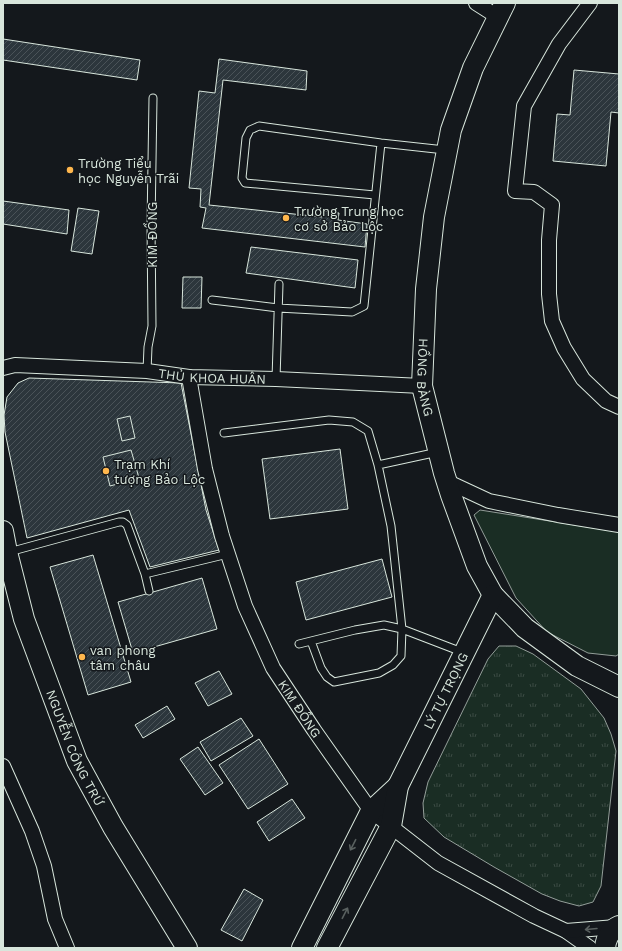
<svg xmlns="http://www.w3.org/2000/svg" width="622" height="951" viewBox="0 0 622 951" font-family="'Work Sans',sans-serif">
	<defs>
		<pattern id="park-tufts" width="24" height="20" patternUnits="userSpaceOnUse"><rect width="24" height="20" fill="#1a2d24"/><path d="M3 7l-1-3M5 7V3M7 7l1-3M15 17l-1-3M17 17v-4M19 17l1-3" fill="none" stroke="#3b4b43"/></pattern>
		<pattern id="building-hatch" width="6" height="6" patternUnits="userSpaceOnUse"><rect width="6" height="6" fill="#2c363c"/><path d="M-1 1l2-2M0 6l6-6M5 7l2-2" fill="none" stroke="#4a5358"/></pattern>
	</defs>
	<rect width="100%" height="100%" fill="#14181c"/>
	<path fill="#1a2d24" stroke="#939e99" d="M480,510l139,22v122l-3,2 -28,-3 -41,-21 -31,-34 -42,-83z"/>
	<path fill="url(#park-tufts)" stroke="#939e99" d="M499,646h17l17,8 48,35 23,29 7,16 5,17 -15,135 -8,16 -14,4 -19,-5 -18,-7 -48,-27 -50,-30 -20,-19 -1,-15 5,-21 60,-123z"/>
	<path fill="url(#building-hatch)" stroke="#d8e6dc" d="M3,39l137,21 -3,20 -134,-20z
		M219,59l88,12 -1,19 -83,-10 -14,125 113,12v-6l17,2 -1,7 29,4 -2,23 -163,-19 4,-20 -6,-1 1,-18 -12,-1 10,-97 16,2z
		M574,70l45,4v39l-8,-1 -5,54 -53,-5 4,-47 13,1z
		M3,201l66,9 -2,24 -64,-10z
		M78,208l21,3 -7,43 -21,-3z
		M251,247l107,13 -3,28 -109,-15z
		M183,277h19l-1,31h-19z
		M29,378l152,5 25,127 13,40 -69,17 -21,-57 -102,28 -22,-106 -1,-17 3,-18 11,-14z
		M130,416l5,22 -13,3 -5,-22z
		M340,449l8,60 -78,10 -8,-60z
		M131,450l8,28 -29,8 -7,-29z
		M93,555l38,127 -43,13 -38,-128z
		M382,559l10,38 -86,23 -10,-38z
		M202,578l15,51 -84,24 -15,-51z
		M219,671l13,23 -24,12 -13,-23z
		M167,706l8,13 -32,19 -8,-13z
		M241,718l12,18 -42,25 -11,-19z
		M259,739l29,45 -40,25 -29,-44z
		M198,747l25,36 -18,12 -25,-36z
		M292,799l13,19 -36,23 -12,-19z
		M244,889l19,11 -21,41 -21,-11z"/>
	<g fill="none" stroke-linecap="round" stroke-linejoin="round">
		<g stroke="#d8e6dc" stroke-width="9">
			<path id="lane" d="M375,195l-130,-12 -3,-5 4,-40 4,-8 9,-4 122,17 64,7
				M212,300l66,8 74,4 12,-6 17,-163
				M147,371l1,-24 4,-21 -1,-100 2,-128
				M276,379l3,-95
				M224,433l105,-13 24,2 15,9 10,34 13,61 11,103 -1,27 -8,9 -14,8 -45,9 -7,-5 -6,-9 -10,-27
				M378,465l60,-13
				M9,552l110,-30h4l4,3 18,49 4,17
				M145,574l83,-20
				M299,644l56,-14 29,-5 18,4 60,23"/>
		</g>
		<g stroke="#d8e6dc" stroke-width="16">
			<g id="street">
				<path d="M476,3l22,14"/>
				<path d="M590,3l-31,41 -35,62 -9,85 19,1 18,13 -3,35v54l3,27 12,27 19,31 23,22 13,6"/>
				<path id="s1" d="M3,368l12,-3 132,6 42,6 87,2 146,7"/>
				<path id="s2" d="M189,377l16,92 17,67 23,70 28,62 41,62 57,81 67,52 96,53 32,15 24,17"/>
				<path d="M446,481l43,20 69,14 61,10"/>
				<path d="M3,766l29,65 12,35 11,53 12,29"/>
				<path d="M566,931l50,-4"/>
			</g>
		</g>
		<g stroke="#d8e6dc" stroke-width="22">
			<g id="secondary">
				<path id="s3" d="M505,3l-32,65 -22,62 -17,87 -8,72 -4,97 22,87 7,22 26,71 16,29 32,33 52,38 42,21"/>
				<path id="s4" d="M3,531l4,21 17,67 53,142 36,66 74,121"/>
				<path d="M302,948l69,-137 27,-25"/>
				<path id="s5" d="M327,948l64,-122 7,-40 95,-191"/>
				<path d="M605,948c1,-10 5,-18 14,-22"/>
			</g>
		</g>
		<use href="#lane" stroke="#14181c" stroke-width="7"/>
		<use href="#street" stroke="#14181c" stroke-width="14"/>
		<use href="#secondary" stroke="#14181c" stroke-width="20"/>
	</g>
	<defs><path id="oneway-shaft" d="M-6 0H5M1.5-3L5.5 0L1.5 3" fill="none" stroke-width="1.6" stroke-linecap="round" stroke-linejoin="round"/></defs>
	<g stroke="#59605f">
		<use href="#oneway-shaft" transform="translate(353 845) rotate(117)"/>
		<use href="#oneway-shaft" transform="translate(345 913) rotate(-63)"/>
		<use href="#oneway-shaft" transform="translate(591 929) rotate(175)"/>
	</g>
	<g fill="#ffb74d" stroke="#14181c" stroke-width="1.5">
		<circle cx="70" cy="170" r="4"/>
		<circle cx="286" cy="218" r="4"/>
		<circle cx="106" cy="471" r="4"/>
		<circle cx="82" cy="657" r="4"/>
	</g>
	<g text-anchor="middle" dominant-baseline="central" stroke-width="3" stroke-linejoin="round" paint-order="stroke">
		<g font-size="13" fill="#d8e6dc" stroke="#14181c" text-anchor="start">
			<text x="78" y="163">Trường Tiểu<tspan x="78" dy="15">học Nguyễn Trãi</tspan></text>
			<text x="294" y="211">Trường Trung học<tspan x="294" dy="15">cơ sở Bảo Lộc</tspan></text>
			<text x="114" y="464">Trạm Khí<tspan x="114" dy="15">tượng Bảo Lộc</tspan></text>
			<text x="90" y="650">van phong<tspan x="90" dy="15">tâm châu</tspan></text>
		</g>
		<g font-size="13" fill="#d8e6dc" stroke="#14181c">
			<text transform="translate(152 235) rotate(-90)">KIM ĐỒNG</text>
			<text stroke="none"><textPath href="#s1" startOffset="210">THỦ KHOA HUÂN</textPath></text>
			<text stroke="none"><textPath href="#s3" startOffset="388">HỒNG BÀNG</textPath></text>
			<text stroke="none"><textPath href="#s5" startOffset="285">LÝ TỰ TRỌNG</textPath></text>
			<text stroke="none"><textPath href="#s2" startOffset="353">KIM ĐỒNG</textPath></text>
			<text stroke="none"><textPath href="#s4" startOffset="229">NGUYỄN CÔNG TRỨ</textPath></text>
		</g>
	</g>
	<rect width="622" height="951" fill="none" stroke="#d8e6dc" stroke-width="8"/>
</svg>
